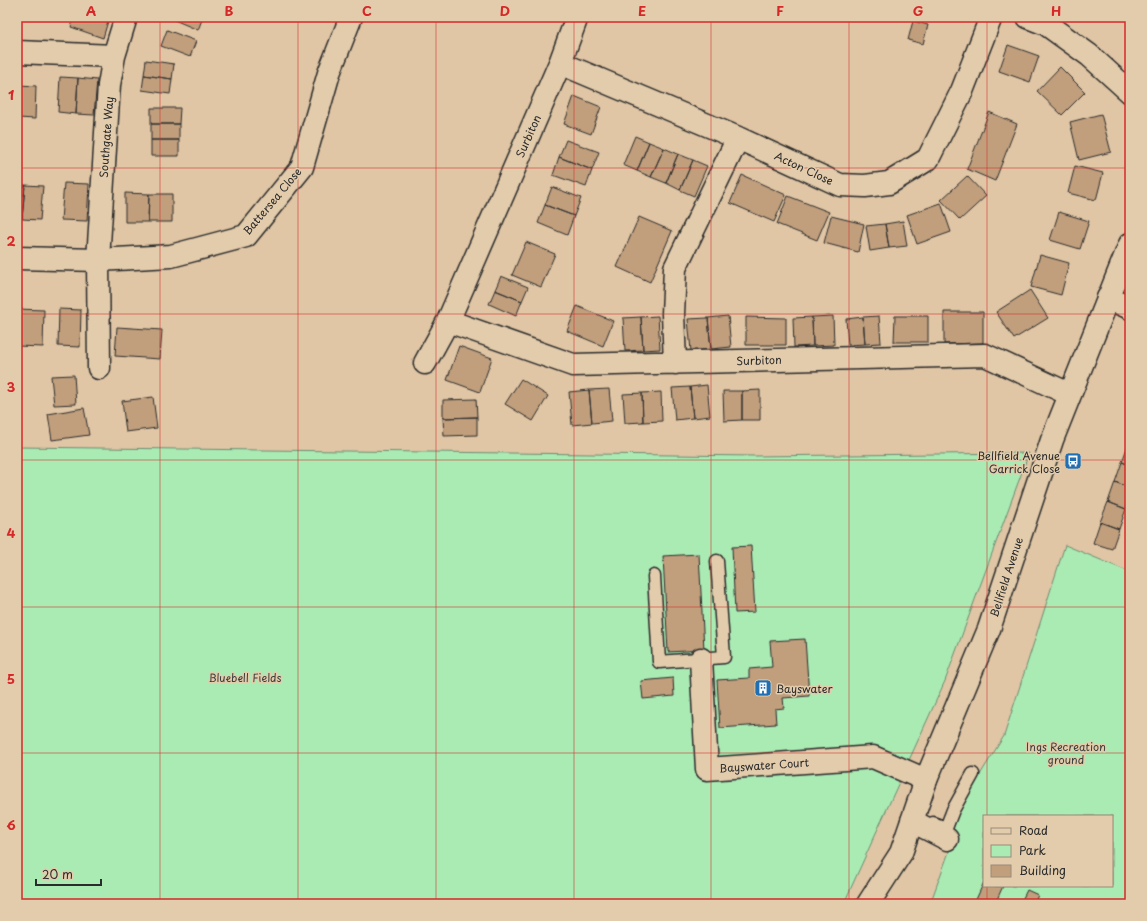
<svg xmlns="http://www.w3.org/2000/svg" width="1147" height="921" viewBox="0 0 1147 921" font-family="'Playpen Sans',sans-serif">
	<rect width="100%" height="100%" fill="#e0c6a5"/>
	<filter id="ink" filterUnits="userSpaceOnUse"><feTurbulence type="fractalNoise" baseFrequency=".025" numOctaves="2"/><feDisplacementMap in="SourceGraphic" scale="8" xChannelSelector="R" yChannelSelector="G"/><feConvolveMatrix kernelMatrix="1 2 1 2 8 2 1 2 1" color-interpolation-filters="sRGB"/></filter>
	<g filter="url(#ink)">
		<path fill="#aaebb4" stroke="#6a8b70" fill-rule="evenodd" d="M17,447l738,9 274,-3 -84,228 -100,220 -4,3h-824z
			M1065,545l62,26 3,-6v339h-200l20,-55 -5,-18 59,-95zM984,816h128v70h-128z"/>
		<path fill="#c19f7d" stroke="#2b2b2b" d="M17,17h13l-1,2z
			M74,17h24l10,4 -5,17 -32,-11z
			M98,17h12l-2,4z
			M173,17h30l-5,13 -26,-11z
			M913,21l15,4 -5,19 -15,-4z
			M167,30l29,11 -6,16 -29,-11z
			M1008,45l31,11 -9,26 -31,-11z
			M146,60l28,4 -2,15 -28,-4z
			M1060,67l25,25 -23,23 -25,-24z
			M144,75l28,4 -2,15 -28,-4z
			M60,77l18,1 -2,36 -18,-2z
			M78,78l19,2 -3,35 -18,-1z
			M17,85h2l-1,33h-1z
			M19,85l17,1 -1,33 -17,-1z
			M574,96l27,11 -10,27 -27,-10z
			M151,108h29l-1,16h-28z
			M989,112l28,12 -22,57 -28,-12z
			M1101,114l10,38 -32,8 -9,-38z
			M151,124h28v16h-28z
			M635,136l14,6 -12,29 -14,-6z
			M151,140h28v16h-28z
			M566,140l33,12 -7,18 -33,-13z
			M649,142l15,6 -13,29 -14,-6z
			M664,148l14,6 -12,29 -15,-6z
			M678,154l15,6 -13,30 -14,-7z
			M559,157l33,13 -6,17 -33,-12z
			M693,160l14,6 -13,30 -14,-6z
			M1075,166l28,7 -7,27 -28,-7z
			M742,175l44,20 -12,27 -44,-19z
			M967,176l19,20 -26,24 -19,-20z
			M64,183l25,1 -2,37 -26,-1z
			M17,184l8,1 -3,34 -5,-1z
			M25,185l18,1 -3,34 -18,-1z
			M552,187l29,11 -7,18 -29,-11z
			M125,193l24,1 -1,28h-23z
			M149,194h23v28h-24z
			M788,196l41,16 -12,28 -40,-16z
			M941,203l10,29 -34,12 -10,-29z
			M545,205l29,11 -7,19 -29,-12z
			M1059,212l30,9 -9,28 -30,-9z
			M831,216l33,8 -6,28 -34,-9z
			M639,217l33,14 -22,51 -33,-15z
			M903,221l4,25 -18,2 -4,-24z
			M885,224l4,24 -19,3 -4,-25z
			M526,242l29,12 -14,33 -29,-12z
			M1040,255l29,8 -8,32 -30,-8z
			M501,276l27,11 -6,14 -27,-11z
			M495,290l27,11 -6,15 -27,-12z
			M1030,290l18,28 -34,21 -18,-27z
			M577,306l36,15 -10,25 -36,-15z
			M17,309l27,1 -1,37 -26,-1z
			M59,309l22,1 -1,37 -22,-1z
			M944,312h39v31l-39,1z
			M658,316l2,33 -17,1 -2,-33z
			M728,316l3,31 -20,2 -3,-31z
			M833,316l1,29 -21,1 -1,-29z
			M879,316l2,27 -16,1 -2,-27z
			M895,316h33v26h-34z
			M641,317l2,33 -18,1 -2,-33z
			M746,317l40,1v27h-40z
			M812,317l1,29 -19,1 -1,-29z
			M863,317l2,27 -17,1 -2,-26z
			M708,318l3,31 -20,2 -3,-32z
			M117,327l45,3 -2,29 -45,-3z
			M459,346l33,12 -12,34 -33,-12z
			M74,375l2,29 -22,1 -3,-29z
			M521,379l27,17 -15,25 -28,-17z
			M707,385l3,31 -17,2 -3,-31z
			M690,387l3,31 -18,2 -3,-32z
			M609,389l3,32 -20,2 -3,-33z
			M589,390l3,33 -20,2 -3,-33z
			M760,390v30h-18v-29z
			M723,391h19v29l-18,1z
			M661,392l1,29 -19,1 -1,-29z
			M642,393l1,29 -18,1 -2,-29z
			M153,397l4,31 -31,4 -4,-31z
			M476,399l1,18 -34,1v-18z
			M84,408l5,27 -37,5 -4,-26z
			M477,417v18l-33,1 -1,-18z
			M1129,442h1v23l-8,-3z
			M1122,462l8,3v23l-15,-6z
			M1115,482l15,6v11l-4,10 -18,-7z
			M1108,502l18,7 -7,20 -19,-7z
			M1100,522l19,7 -7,20 -19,-6z
			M751,546l4,66 -20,1 -3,-66z
			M699,554l5,96 -36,2 -5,-96z
			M805,639l4,57 -26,2 1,10 -9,1 1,15 -56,4 -3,-48 32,-2v-9l23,-2 -2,-26z
			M673,678l1,18 -31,3 -2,-18z
			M984,882v4h19l-8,18h-21z
			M1027,890l11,5 -4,9h-14z"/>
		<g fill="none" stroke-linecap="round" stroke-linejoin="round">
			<g stroke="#2b2b2b" stroke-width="15">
				<path id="service" d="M654,576l5,86 65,-5 -7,-96
					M933,823l13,5 7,-18 20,-36"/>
			</g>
			<g stroke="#2b2b2b" stroke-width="25">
				<path id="minor" d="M577,17l-17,46 -112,258 125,44 412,-10 84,39
					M1028,17l18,7 43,31 41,37
					M17,52l97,4
					M560,63l178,75 102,47 25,1 24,-3 39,-24 34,-68 29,-74
					M17,258l81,2 73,-4 75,-20 56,-69 27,-94 22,-56
					M1108,298l22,10
					M425,363l23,-42
					M675,363l-2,-49 2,-46 63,-130
					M99,368l-1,-108 11,-175 5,-29 12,-39
					M701,659l6,110 166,-12 53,23
					M912,821l35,18"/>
			</g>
			<g stroke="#2b2b2b" stroke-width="25">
				<path id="tertiary" d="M868,904l33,-51 25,-73 63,-151 63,-189 78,-196"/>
			</g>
			<use href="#service" stroke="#e3ccac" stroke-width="12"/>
			<use href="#minor" stroke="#e3ccac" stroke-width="22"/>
			<use href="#tertiary" stroke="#e3ccac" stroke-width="22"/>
		</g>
	</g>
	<path fill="none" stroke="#d62828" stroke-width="1" stroke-opacity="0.55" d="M160,17v887M298,17v887M436,17v887M574,17v887M711,17v887M849,17v887M987,17v799M17,168h1113M17,314h1113M17,460h1113M17,607h1113M17,753h1113M987,886v18"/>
	<defs>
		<g id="bus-square" transform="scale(0.9)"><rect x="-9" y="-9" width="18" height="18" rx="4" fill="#1f6fb2" stroke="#e3ccac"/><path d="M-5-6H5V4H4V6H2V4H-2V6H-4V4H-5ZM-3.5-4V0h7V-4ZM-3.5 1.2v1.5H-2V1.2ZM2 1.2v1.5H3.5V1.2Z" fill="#fff"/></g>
		<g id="building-square" transform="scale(0.9)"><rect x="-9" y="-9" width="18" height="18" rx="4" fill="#1f6fb2" stroke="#e3ccac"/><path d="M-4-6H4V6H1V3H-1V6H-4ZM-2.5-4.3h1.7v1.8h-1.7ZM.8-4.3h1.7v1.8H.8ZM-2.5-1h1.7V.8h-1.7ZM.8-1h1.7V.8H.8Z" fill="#fff"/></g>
	</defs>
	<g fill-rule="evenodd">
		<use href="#bus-square" x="1073" y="461"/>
		<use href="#building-square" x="763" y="688"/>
	</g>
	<g text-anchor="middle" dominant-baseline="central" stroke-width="3" stroke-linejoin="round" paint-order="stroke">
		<g font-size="11" fill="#2b2b2b" stroke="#e3ccac">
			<text transform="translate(528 136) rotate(-66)">Surbiton</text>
			<text transform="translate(106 137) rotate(-86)">Southgate Way</text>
			<text transform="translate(804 168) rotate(25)">Acton Close</text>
			<text transform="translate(272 201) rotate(-50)">Battersea Close</text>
			<text transform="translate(759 360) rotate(-2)">Surbiton</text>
			<text transform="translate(1006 577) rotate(-72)">Bellfield Avenue</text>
			<text transform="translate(764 765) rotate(-4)">Bayswater Court</text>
		</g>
		<g font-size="11" fill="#2b2b2b" stroke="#e3ccac" text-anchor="end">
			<text x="1060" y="455">Bellfield Avenue<tspan x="1060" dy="13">Garrick Close</tspan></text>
			<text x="776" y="688" text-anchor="start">Bayswater</text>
		</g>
		<g font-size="11" fill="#383e39" stroke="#e3ccac">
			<text x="245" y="677">Bluebell Fields</text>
			<text x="1066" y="746">Ings Recreation<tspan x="1066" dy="13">ground</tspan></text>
		</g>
	</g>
	<rect width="1147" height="921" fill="none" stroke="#e3ccac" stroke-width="44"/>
	<rect x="983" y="815" width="130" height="72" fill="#e3ccac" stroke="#998c78"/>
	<rect x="991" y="828" width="20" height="6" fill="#e3ccac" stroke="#998c78"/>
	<text x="1019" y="835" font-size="12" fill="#2b2b2b">Road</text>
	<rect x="991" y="845" width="20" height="12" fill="#aaebb4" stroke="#998c78"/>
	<text x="1019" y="855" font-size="12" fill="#2b2b2b">Park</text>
	<rect x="991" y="865" width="20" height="12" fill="#c19f7d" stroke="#998c78"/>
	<text x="1019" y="875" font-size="12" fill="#2b2b2b">Building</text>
	<path d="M36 879v6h65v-6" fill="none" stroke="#2b2b2b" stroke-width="2"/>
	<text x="42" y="879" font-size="12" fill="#2b2b2b" stroke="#e3ccac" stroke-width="3" paint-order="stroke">20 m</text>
	<rect x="22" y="22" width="1103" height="877" fill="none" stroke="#d62828" stroke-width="1.5"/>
	<g font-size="13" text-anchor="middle" font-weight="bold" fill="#d62828">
		<text x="91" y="16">A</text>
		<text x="229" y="16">B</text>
		<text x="367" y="16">C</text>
		<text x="505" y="16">D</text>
		<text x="642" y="16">E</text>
		<text x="780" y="16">F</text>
		<text x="918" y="16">G</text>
		<text x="1056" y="16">H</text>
		<text x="11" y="100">1</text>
		<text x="11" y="246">2</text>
		<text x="11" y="392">3</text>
		<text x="11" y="538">4</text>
		<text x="11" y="684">5</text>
		<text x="11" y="830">6</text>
	</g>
</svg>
